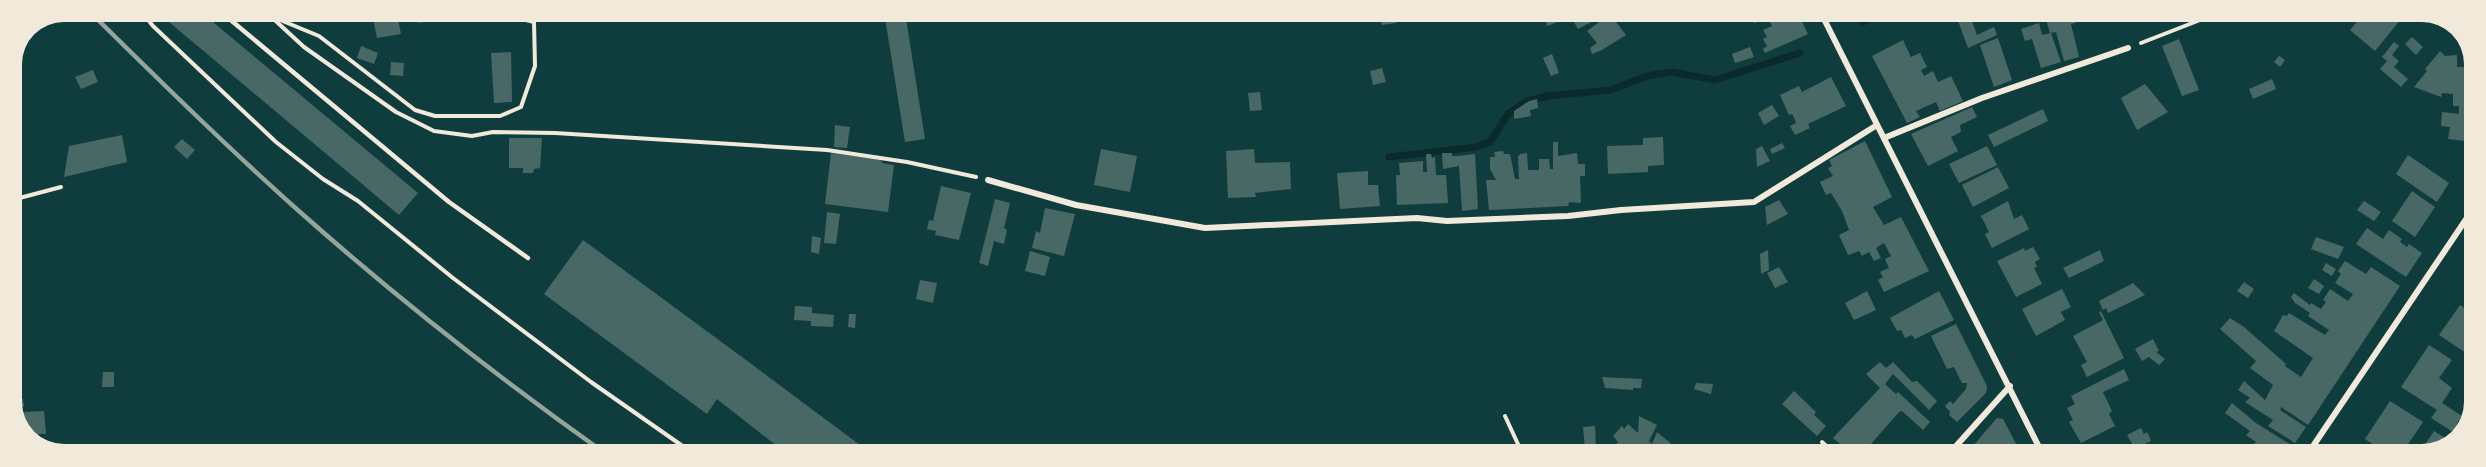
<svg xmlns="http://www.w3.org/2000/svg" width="2486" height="467" viewBox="0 0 2486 467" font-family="'Varela Round',sans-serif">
	<rect width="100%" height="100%" fill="#0f3d3e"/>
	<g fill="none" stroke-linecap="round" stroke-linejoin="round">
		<path stroke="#0a2a2b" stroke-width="7" d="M1863,22l16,-9
			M1389,157l87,-10 14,-5 18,-28 19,-13 20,-5 64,-6 36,-14 25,-4 43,8 85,-27"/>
	</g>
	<path fill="#486865" d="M157,12h44l217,181 -19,22z
		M417,12h65v1l-64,10z
		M884,12h21l20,127 -20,3z
		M1556,13h42l3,4 -23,12 -7,-12 -24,9 -2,-9z
		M1743,13h55l10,21 -43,19 -2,-4 4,-3 -4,-7 4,-2 -4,-7 9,-4 -3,-7 -15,4 -2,-4 -6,2z
		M1969,13l8,22 17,-8 3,8 -29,13 -11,-30z
		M2044,13h32v10l-5,1 8,33 -15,4 -8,-29 -6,1z
		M2130,13h22l-20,7z
		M2364,13h42l-31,38 -25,-21z
		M397,14l4,20 -24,4 -4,-20z
		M1610,14l16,21 -24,15 -10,4 -2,-6 7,-5 -10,-12z
		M1395,15l1,8 -14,2 -2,-7z
		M2039,23l3,12 9,-2 10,29 -20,6 -9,-29 -7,2 -4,-12z
		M2412,37l11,10 -7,8 -11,-11z
		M1998,38l14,42 -18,7 -14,-42z
		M2179,39l20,51 -17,6 -20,-50z
		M1903,40l8,17 9,-4 7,14 -6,3 3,6 9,-5 5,11 13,-6 12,25 -23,10 -4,-9 -20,9 4,6 -13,6 -35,-67z
		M2394,42l5,4 -7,9 7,6 -5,6 14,12 -7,8 -21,-18 7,-8 -5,-4z
		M361,46l17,7 -4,11 -17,-6z
		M1750,47l4,10 -19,6 -3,-9z
		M2440,51l5,5 12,-1v12h17l-1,75 -25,-3 2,-12 -9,-1 1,-14 17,2v-8h-6v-12l-11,-1 -1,4 -27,-10 13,-16 -2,-2z
		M511,52l1,50 -18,1 -3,-50z
		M1552,54l7,19 -8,3 -8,-18z
		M2279,56l6,4 -5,7 -6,-5z
		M391,62l13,1 -1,13 -13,-1z
		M1382,68l4,14 -13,3 -3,-14z
		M93,70l5,12 -17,7 -6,-12z
		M1831,77l15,29 -38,18 2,4 -15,7 -5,-9 6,-3 -1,-3 -3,-6 -3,1 -9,-20 19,-9 3,6z
		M2272,79l4,10 -23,10 -4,-10z
		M2145,84l23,28 -31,18 -16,-32z
		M1260,92l2,18 -12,1 -2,-18z
		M1537,99l1,9 -8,2 1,6 -17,3v-8l15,-10z
		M1772,105l7,11 -15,9 -6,-12z
		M1972,107l5,10 -17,8 1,7 -10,5 7,14 -30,15 -17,-32z
		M2043,109l5,12 -54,26 -6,-12z
		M835,125l15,2 -3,21 -13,-1z
		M122,135l5,27 -63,15 5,-31z
		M1663,137l1,28 -16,1v6l-40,2 -1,-28 36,-1v-7z
		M509,138h33l-2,30 -6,1 -1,4h-10v-5h-14z
		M182,139l13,11 -8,9 -13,-12z
		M1865,141l27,56 -19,10 11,18 17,-8 28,54 -45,21 -6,-12 5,-3 -3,-5 9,-4 -4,-9 6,-3 -7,-13 -8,5 5,10 -7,3 -5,-9 -7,4 -3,-5 -11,4 -9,-20 10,-5 -7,-19 -11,-18 -5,2 -6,-13 13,-6 -5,-8 4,-2 -3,-6z
		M1553,142h5v14l19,-3 1,11h7v12h-5l1,27 -12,-1 -1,4 -79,4 -3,-30h10l-6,-11v-12h5l-1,-5 9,-1 1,3h6l5,25h4l-1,-22 2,-3 7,-1 1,17h11v-11h10l1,10h3z
		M1782,143l3,5 -13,6 -2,-5z
		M1762,146l8,15 -13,6 -1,-18z
		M1987,146l10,19 -38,18 -10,-19z
		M1101,149l36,7 -7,36 -36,-7z
		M1254,149l1,14 35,-1 1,27 -36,4 1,4 -28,1 -2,-47z
		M831,153l45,6 6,2v2l12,2 -6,47 -63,-8z
		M1442,153h10v3h6l17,-2 3,55 -16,2 -3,-45 -16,3z
		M1426,154h5l1,4 3,-1 1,18h10l2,28 -51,2 -1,-30h4l-1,-12 24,-2v11h4z
		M2408,155l41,28 -12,19 -41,-28z
		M1998,167l11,21 -36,19 -11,-22z
		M1368,171v14h10l2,21 -40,3 -3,-36z
		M941,186l30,7 -12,47 -24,-5 1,-4 -9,-2 2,-9 4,1z
		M2412,191l23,16 -20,30 -23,-16z
		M995,199l15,4 -6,25 3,2 -3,14 -10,-3 -6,25 -9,-3z
		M1779,200l9,14 -21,11 -2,-18z
		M2008,201l6,18 8,-4 7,14 -37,19 -7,-14 4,-2 -8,-16z
		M2364,201l17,11 -7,9 -17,-11z
		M1045,208l30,6 -11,42 -32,-8 4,-17 4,2z
		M827,212l13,2 -4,30 -12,-1z
		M2367,228l16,11 6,-9 13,9 -2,3 7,5 2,-3 13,9 -16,24 -50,-33z
		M812,236l9,2 -2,16 -8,-2z
		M2316,237l28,10 -6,12 -27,-10z
		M583,240l163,120 126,94h-85l-70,-55 -10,15 -163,-120z
		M2033,247l7,12 -5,3 2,5 -3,1 8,16 -26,13 -19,-36 27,-13 1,3z
		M1768,250l1,20 -8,4 -1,-20z
		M2100,250l4,11 -35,17 -6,-10z
		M1030,251l20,6 -5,19 -20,-5z
		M2345,261l21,13 5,-7 29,19 -92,139 -27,-18 -1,3 26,17 -11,16 -27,-17 5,-6 -28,-18 5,-4 -12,-8 6,-9 21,19 8,-15 -23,-17 6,-7 -36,-32 10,-11 14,9 42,37 -1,2 16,11 12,-19 -39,-27 9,-16 4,1 2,-3 36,22 4,-5 -21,-14 2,-3 -15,-10 -4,-6 3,-4 16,12 1,-2 10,6 5,-7 -3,-2 7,-11 18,12 5,-7 -18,-11 6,-9 -3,-3z
		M2326,263l10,6 -4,7 -10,-6z
		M1779,267l9,15 -13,6 -8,-15z
		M2473,277v18l-8,-5z
		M2314,279l10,7 -5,8 -11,-6z
		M920,280l17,3 -4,20 -17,-4z
		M2244,282l10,7 -6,9 -11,-7z
		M2133,283l12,12 -37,18 -2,-5 -3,2 -4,-9z
		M2062,289l9,18 -10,5 4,8 -29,16 -14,-27z
		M1867,291l9,19 -22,10 -9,-17z
		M1939,291l15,29 -39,19 -3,-4 -7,3 -4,-8 -4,1 -7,-13z
		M2460,305l13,9v35l-4,6 -30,-20z
		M795,306l17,1v6l22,2 -1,12 -22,-1v-5l-17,-1z
		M2101,311l23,47 -37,19 -6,-12 6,-3 -14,-26 30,-16 -4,-8z
		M849,314h7l-1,14 -7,-1z
		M1956,324l31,62 -1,7 -29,29 -8,-7 1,-3 -5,-6 5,-5 3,3 13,-15 1,-6h-5l-8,-16 -7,2 -16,-33z
		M2153,339l6,12 -3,1 9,7 -6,6 -10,-8 -7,4 -7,-12z
		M2429,345l23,15 -13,18 13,10 -10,15 20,13 -5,7 7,4 -5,9 -28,-18 6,-8 -36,-23z
		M1880,362l6,6 7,-6 19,20 5,-1 20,20 -8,9 -36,-36 -8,10 11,10 2,-2 32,30 -7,8 -21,-19 -3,1 -35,40 4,3h-15l-20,-17 47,-50 -14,-14z
		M2124,369l5,11 -26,12 9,19 -3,3 6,12 -34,17 -12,-21 4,-2 -6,-12 8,-4 -4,-8z
		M103,372h11v15h-12z
		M1602,377l40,2 -1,9h-8v2l-28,-2z
		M1696,383l17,1 -2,10 -17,-5z
		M1794,391l22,21 -2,3 12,11 -9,10 -35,-32z
		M12,399h11l1,7h-9l1,10 -4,-7z
		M2390,401l33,21 -22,33h-12l-24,-16z
		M2232,403l24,20 37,23 -6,9h-16l-17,-11 2,-2 -10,-7 4,-4 -25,-18z
		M44,411l2,23h-13v9l-6,-4 -6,-13h4l-1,-14z
		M1639,416l18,9 -8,16 3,3 5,-12 17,14 -6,6 3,3h-64l11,-13 -5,-6 9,-10 2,3 4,-5 10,9z
		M1997,418l6,1 19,36h-57z
		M1595,426l1,23 -11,1 -2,-23z
		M2141,428l3,6 3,-2 4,9 -16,8 -8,-14z
		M2434,431l19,12 -17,7 -10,-7z
		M1781,448l8,7h-14z"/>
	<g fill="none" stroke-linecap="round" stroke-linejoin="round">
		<path stroke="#f1e9da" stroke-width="4" d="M142,12l11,14 123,116 47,37 35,22 95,77 138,104 103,72
			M266,12l38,35 92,65 38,19 38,5 21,-4 62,1 272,17 80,12 69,15
			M273,17l46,19 96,74 20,6h65l21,-9 14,-41 -1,-44 -20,-5
			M2141,43l77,-30
			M12,200l49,-13
			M1505,416l18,39
			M1822,442l14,13"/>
		<path stroke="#f1e9da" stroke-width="4.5" d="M221,12l228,190 79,56"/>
		<path stroke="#f1e9da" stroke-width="6" d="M1821,13l222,442
			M1884,138l98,-40 146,-50
			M988,180l88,25 129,23 212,-10 30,3 121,-5 53,-6 133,-8 123,-77
			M1948,455l62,-69
			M2307,455l166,-246"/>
		<path stroke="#97a49c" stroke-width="4.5" d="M90,12c69,68 138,136 210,200 97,86 200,167 306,242"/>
	</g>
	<path d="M0 0H2486V467H0ZM64 22H2422A42 42 0 0 1 2464 64V402A42 42 0 0 1 2422 444H64A42 42 0 0 1 22 402V64A42 42 0 0 1 64 22Z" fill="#f1e9da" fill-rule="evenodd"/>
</svg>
